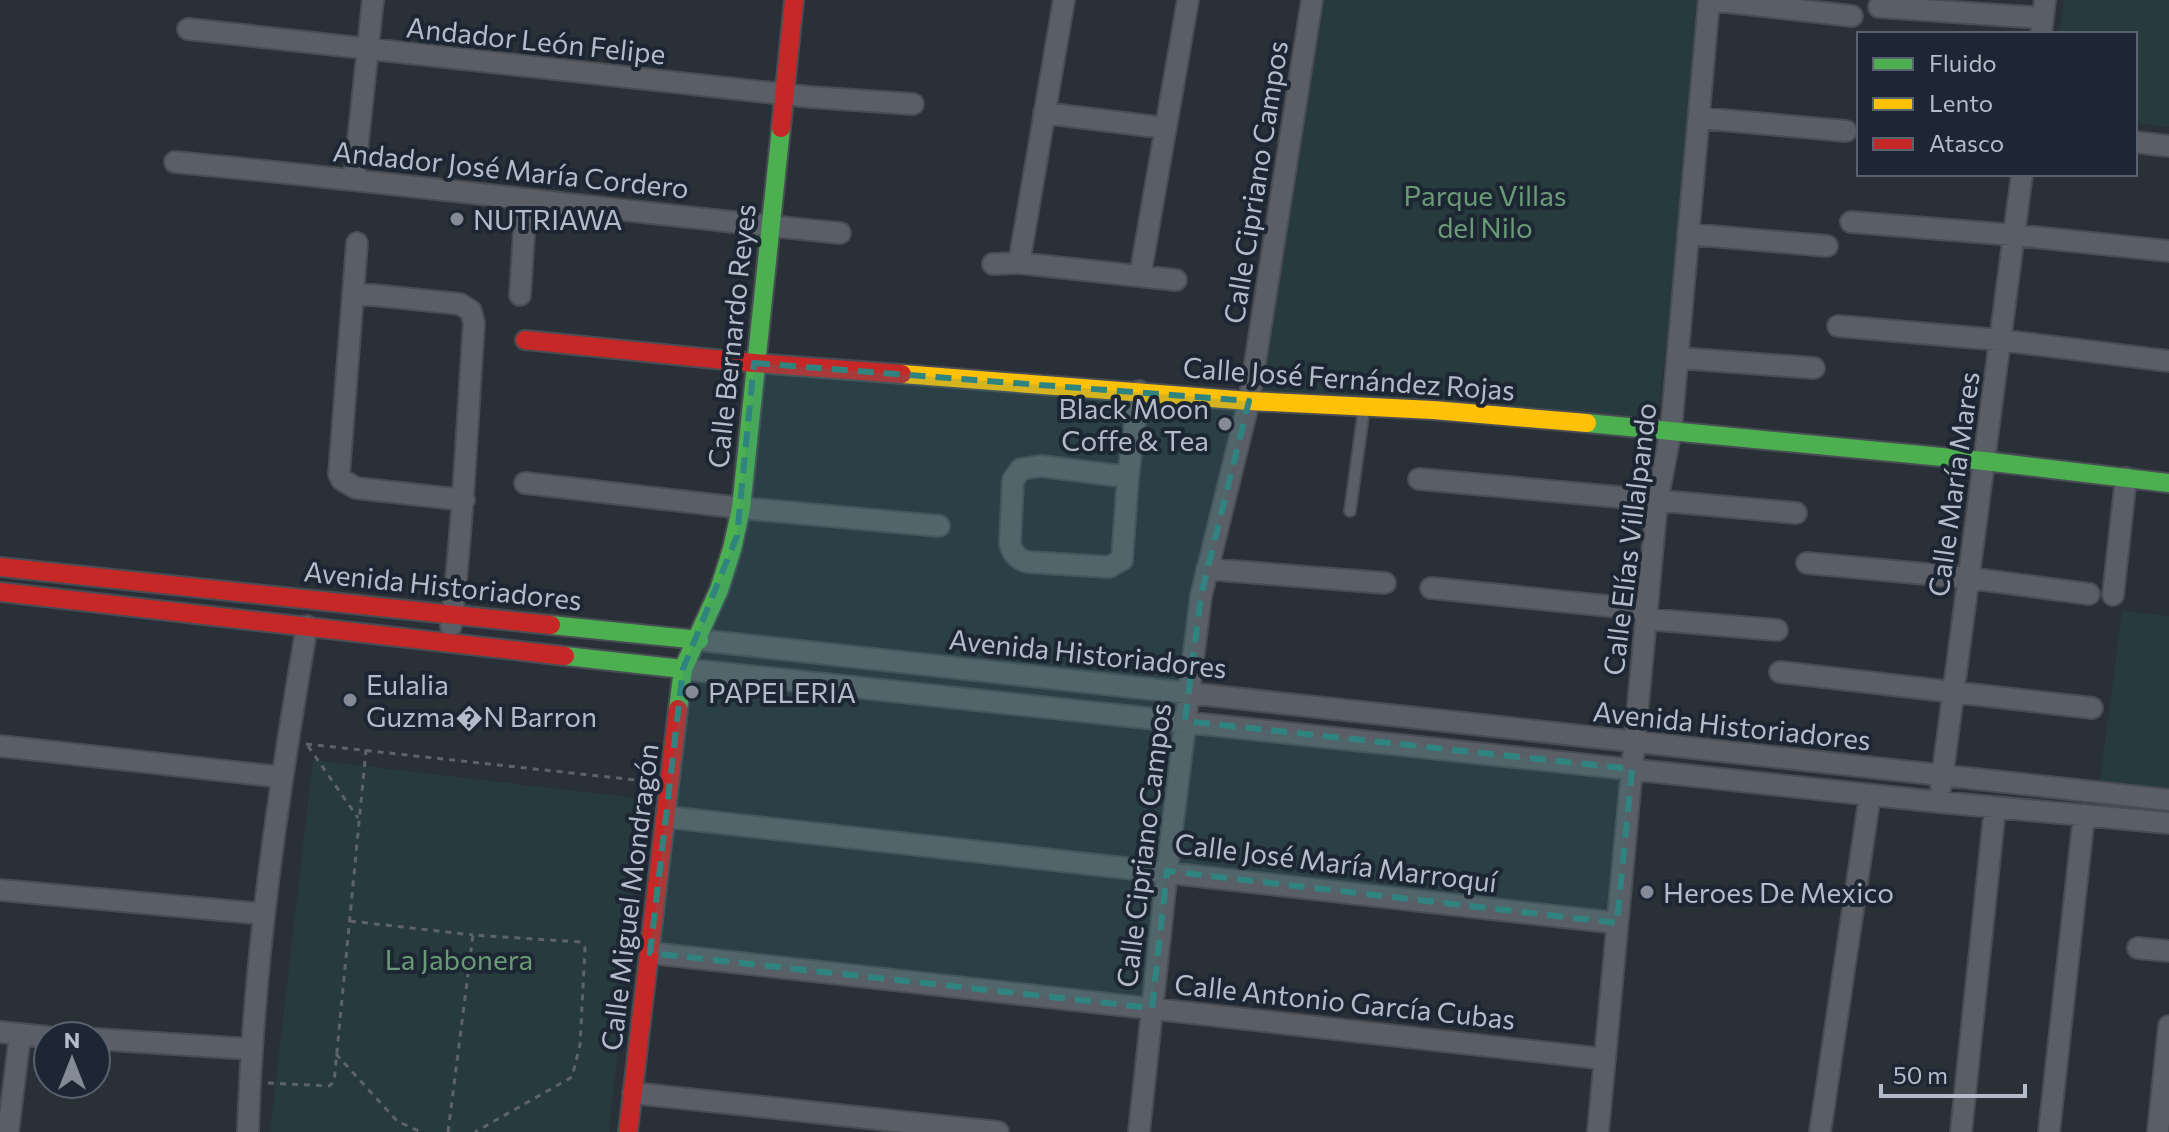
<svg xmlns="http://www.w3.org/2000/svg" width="2169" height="1132" viewBox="0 0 2169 1132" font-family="Commissioner,sans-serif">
	<rect width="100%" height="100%" fill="#2a3038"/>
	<path fill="#273a3e" d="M1324,0h379l-45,419 -400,-26z
		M2064,0h105v127l-34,-4v-89h-76z
		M2122,611l47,5v173l-69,-8z
		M313,760l332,39 -36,333h-339z"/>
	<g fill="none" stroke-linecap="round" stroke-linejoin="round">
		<g stroke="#484c53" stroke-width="14">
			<path id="lane" d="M1350,511l14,-102"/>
		</g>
		<g stroke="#484c53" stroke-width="24">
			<path id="street" d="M1879,7l164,11
				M188,29l622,68 103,7
				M2041,34l4,-34
				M1044,113l121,15
				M1699,118l147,13
				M2135,142l34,4
				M175,162c222,21 444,49 665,71
				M354,179l19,-179
				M1851,222l163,13 155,16
				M1688,234l139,12
				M357,243l-18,231 3,6 14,8 108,12
				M1019,263l45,-263
				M993,264l26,-1 157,17
				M1140,276l48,-276
				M353,293l107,11 11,7 3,12c-7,101 -11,203 -23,303
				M520,295l6,-94
				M1838,326l162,14 169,21
				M1678,358l136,10
				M1128,477l-87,-11 -20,3 -8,11 -3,64c3,10 7,15 18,18l81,5 13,-7 6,-83 11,-86
				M1419,479l377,34
				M525,483l216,25 198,18
				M1807,563l162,15 120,16
				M1207,569l178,14
				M1431,588l216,22
				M2113,595l13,-117
				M1646,619l131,11
				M699,640c490,51 980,108 1470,160
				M683,669l1256,133 230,21
				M1780,672l312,36
				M0,746l281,31
				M1941,786l81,-612
				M667,817l950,106
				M0,890l264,24
				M2138,948l31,3
				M650,953l955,106
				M0,1032l48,5
				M96,1039l154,10
				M633,1093l365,39
				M8,1132l12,-97
				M248,1132c5,-170 30,-338 59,-506
				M1139,1132l29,-270 33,-266 48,-195 63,-401
				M1598,1132l59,-630 14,-72 38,-430 143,16
				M1820,1132l50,-337
				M1961,1132l34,-325
				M2049,1132l35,-317
				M2158,1132l11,-106"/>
		</g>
		<g stroke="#484c53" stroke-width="22">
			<path id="fast" d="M1587,423l397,38 185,22
				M551,625l148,15
				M565,656l118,13
				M678,709l5,-40 36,-79 13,-41 9,-41 40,-380"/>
		</g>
		<g stroke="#484c53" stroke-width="22">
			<path id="slow" d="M902,374l347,27 184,9 154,13"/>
		</g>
		<g stroke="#484c53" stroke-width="22">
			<path id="jam" d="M781,128l13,-128
				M525,340l229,23 148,11
				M0,567l551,58
				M0,592l565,64
				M628,1132l50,-423"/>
		</g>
		<path stroke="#5d636a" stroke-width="3" stroke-dasharray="6 6" stroke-linecap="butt" d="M306,744l339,37
			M308,746l50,72
			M350,921l123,14
			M336,1054l61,67 24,11
			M268,1083l61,3 5,-4 32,-332
			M448,1132l25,-197 107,7 5,6 -5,97 -8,32 -97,55"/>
		<use href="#lane" stroke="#5a5e66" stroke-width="10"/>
		<use href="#street" stroke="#5a5e66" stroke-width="20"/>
		<use href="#fast" stroke="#4caf50" stroke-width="18"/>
		<use href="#slow" stroke="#ffc107" stroke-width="18"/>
		<use href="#jam" stroke="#c62828" stroke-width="18"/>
	</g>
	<path fill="#308480" fill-opacity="0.2" stroke="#308480" stroke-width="6" stroke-dasharray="16 10" stroke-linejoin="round" d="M754,363l495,38 -48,195 -16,125 447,48 -15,154 -450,-52 -15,137 -502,-55 33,-284 54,-133z"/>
	<g fill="#848b96" stroke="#1d2633" stroke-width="3">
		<circle cx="457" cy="219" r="8"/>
		<circle cx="1225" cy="424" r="8"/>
		<circle cx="692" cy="692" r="8"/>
		<circle cx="350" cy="700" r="8"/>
		<circle cx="1647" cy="892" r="8"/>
	</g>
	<g text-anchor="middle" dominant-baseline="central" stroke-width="8" stroke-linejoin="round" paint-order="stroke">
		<g font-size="28" fill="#b4bcc9" stroke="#1d2633">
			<text transform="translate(536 40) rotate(6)">Andador León Felipe</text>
			<text transform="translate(511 169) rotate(6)">Andador José María Cordero</text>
			<text transform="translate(1255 182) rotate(-81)">Calle Cipriano Campos</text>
			<text transform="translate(731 336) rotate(-84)">Calle Bernardo Reyes</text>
			<text transform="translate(1349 378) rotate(4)">Calle José Fernández Rojas</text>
			<text transform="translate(1953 484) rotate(-82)">Calle María Mares</text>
			<text transform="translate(1629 539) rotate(-83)">Calle Elías Villalpando</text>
			<text transform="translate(443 585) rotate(6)">Avenida Historiadores</text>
			<text transform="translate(1088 653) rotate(6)">Avenida Historiadores</text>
			<text transform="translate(1732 725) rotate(6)">Avenida Historiadores</text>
			<text transform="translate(1143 845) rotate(-83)">Calle Cipriano Campos</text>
			<text transform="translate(1336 862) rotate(7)">Calle José María Marroquí</text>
			<text transform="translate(629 897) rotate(-83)">Calle Miguel Mondragón</text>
			<text transform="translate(1345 1001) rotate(6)">Calle Antonio García Cubas</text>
		</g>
		<g font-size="28" fill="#6b9a76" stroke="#1d2633">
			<text x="1485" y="195">Parque Villas<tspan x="1485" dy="32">del Nilo</tspan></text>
			<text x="459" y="959">La Jabonera</text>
		</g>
		<g font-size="28" fill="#b4bcc9" stroke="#1d2633" text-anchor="start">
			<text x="473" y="219">NUTRIAWA</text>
			<text x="1209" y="408" text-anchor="end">Black Moon<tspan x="1209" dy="32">Coffe &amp; Tea</tspan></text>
			<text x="366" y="684">Eulalia<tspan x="366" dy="32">Guzma�N Barron</tspan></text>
			<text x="708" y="692">PAPELERIA</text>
			<text x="1663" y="892">Heroes De Mexico</text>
		</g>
	</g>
	<rect x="1857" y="32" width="280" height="144" fill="#1d2633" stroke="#59626f" stroke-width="2"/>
	<rect x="1873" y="58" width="40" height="12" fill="#4caf50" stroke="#59626f" stroke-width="2"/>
	<text x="1929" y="72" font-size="24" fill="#b4bcc9">Fluido</text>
	<rect x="1873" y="98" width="40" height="12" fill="#ffc107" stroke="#59626f" stroke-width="2"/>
	<text x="1929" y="112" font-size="24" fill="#b4bcc9">Lento</text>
	<rect x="1873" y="138" width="40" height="12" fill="#c62828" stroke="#59626f" stroke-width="2"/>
	<text x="1929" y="152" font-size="24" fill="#b4bcc9">Atasco</text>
	<g transform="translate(72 1060)"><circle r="38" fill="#1d2633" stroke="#59626f" stroke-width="2"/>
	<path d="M0-6L14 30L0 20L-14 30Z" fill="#848b96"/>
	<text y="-12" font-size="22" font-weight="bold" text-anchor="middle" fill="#b4bcc9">N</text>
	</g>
	<path d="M1881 1084v12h144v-12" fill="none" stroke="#b4bcc9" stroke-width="4"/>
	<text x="1893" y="1084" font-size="24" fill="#b4bcc9" stroke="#1d2633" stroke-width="6" paint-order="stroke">50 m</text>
</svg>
